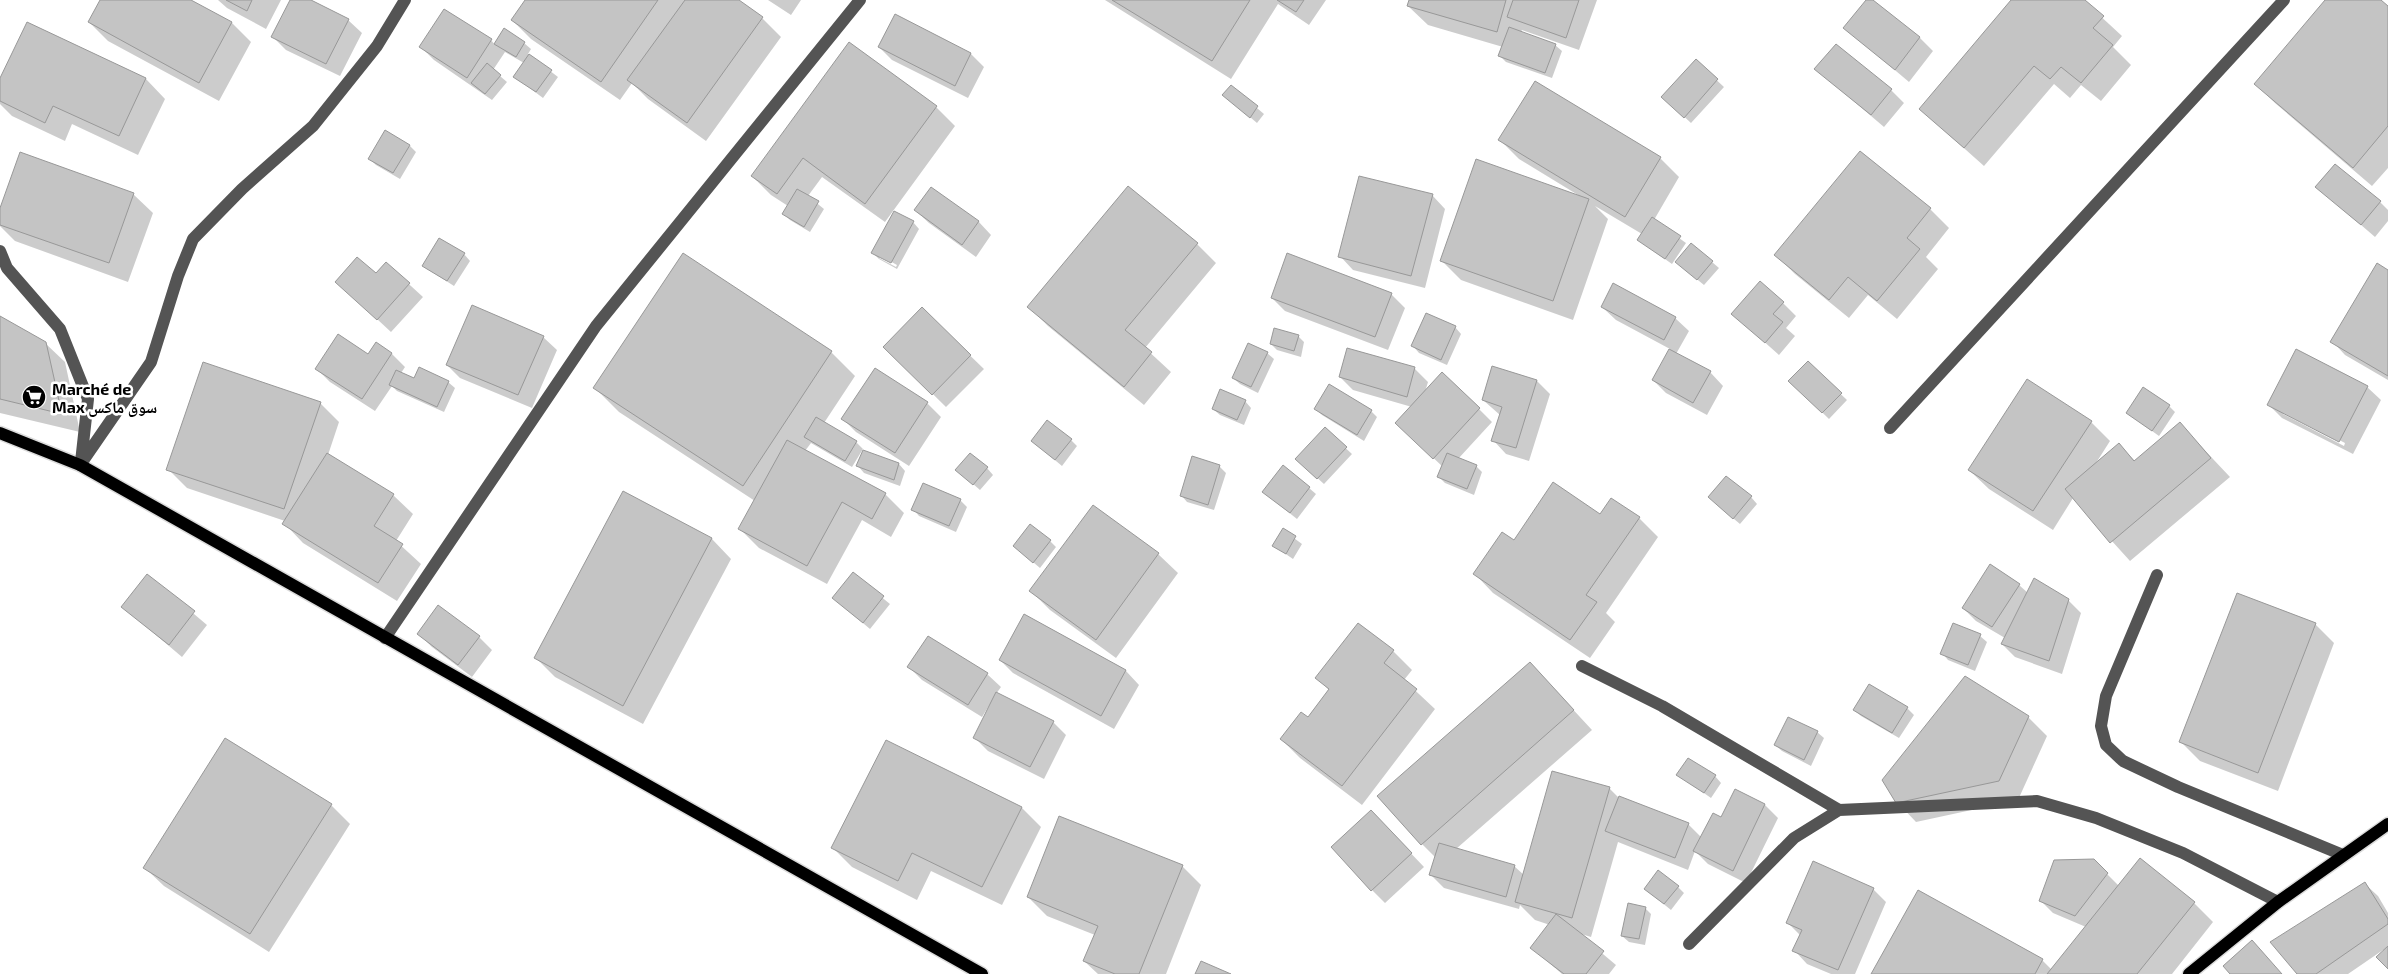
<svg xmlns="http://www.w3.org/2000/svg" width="2388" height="974" viewBox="0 0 2388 974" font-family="'Exo 2','Noto Naskh Arabic',sans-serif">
	<rect width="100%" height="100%" fill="#fff"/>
	<path fill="#0003" fill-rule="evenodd" d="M101,0h88l43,23 19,19 -32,59 -111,-60 -19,-19z
		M218,0h63l-15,29 -39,-21z
		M291,0h17l40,20 14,13 -22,43 -54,-26 -13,-13z
		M526,0h211l25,18 19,19 -75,104 -58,-42 -16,-16 -12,17 -89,-61 -19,-19z
		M768,0h33l-10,15z
		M1105,0h221l-17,25 -31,-21 -47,75z
		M1410,0h187l-18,50 -57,-20 -1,2 34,13 7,6 -10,27 -46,-16 -6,-6 3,-9 -75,-22 -20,-19z
		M1867,0h4l49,38 13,13 -24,31 -64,-54z
		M2013,0h70l39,36 -9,11 18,18 -30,36 -20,-16 -11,13 -16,-14 -70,82 -64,-57z
		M2326,0h53l9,8v160l-16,18 -97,-83 -19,-19z
		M28,23l118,56 19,20 -27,56 -66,-31 -7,17 -53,-25 -12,-12v-23z
		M491,40l4,5 29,-2 7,6 -3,5 30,23 -15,21 -28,-21 9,-14 -19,-11 -12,18 14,12 -15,18 -58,-40 -13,-13z
		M849,44l87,63 19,19 -70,96 -63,-45 -14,19 16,13 -14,23 -20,-12 -6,-6 4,-8 -17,-11 -19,-19z
		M879,47l92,7 13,13 -16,31 -76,-38z
		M1696,61l28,26 -33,36 -28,-26z
		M1816,69l75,21 13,13 -20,24z
		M1231,86l33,28 -7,9 -33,-28z
		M1500,140l160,18 19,19 -25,43 32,23 -14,21 -34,-24 4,-6 -47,-28 13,13 -35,101 -112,-40 -19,-19 136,-66 -59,-36z
		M410,146l6,6 -16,27 -24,-14 -6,-6z
		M1861,152l69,57 19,19 -23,29 12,12 -41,50 -29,-24 -19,23 -54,-44 -19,-19z
		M2317,187l63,15 8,8v11l-13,16z
		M133,194l20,19 -25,69 -113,-41 -15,-15v-15z
		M1432,195l13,14 -20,79 -72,-18 -13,-14z
		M915,210l63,11 13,14 -15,22 -47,-34z
		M913,222l6,7 -22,40 -18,-10 -6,-6zM879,255l18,10 -1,2 -17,-9z
		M1197,244l19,19 -71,85 26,24 -27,33 -96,-79 -19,-19z
		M1691,244l28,24 -15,17 -21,-17z
		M464,254l6,7 -16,25 -31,-20z
		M387,264l36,33 -32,35 -54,-50 39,-7z
		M2388,271v109l-43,-25 -13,-14z
		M1391,294l14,14 -17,42 -103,-39 -13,-13z
		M1783,303l13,13 -10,12 9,8 -16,19 -46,-41z
		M1602,307l73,11 14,13 -13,23 34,18 13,14 -16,29 -41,-22 -13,-13 17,-31 -54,-29z
		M922,309l62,60 -38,38 -61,-60z
		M0,318l45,25 20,19 15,70 -80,-19z
		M1455,327l6,7 -14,31 -28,-12 -6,-7z
		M1298,336l6,6 -3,15 -24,-7 -6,-6z
		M543,337l14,13 -25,58 -72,-30 -13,-13z
		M1348,349l67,20 13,13 -3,10 54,17 13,13 -34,37 18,7 6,6 -8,23 -29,-12 -6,-6 4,-10 -33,-31 2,-29 -59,-17 -13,-13z
		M831,352l24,24 -31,47 32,19 7,7 -11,18 -41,-24 -6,8 80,43 19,19 -13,24 -29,-17 -35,64 -68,-36 -19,-19 15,-28 -136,-89 -24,-24z
		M1267,353l7,6 -16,34 -18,-9 -7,-6z
		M392,354l13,13 -4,6 14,7 33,2 7,6 -11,24 -47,-21 -5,-5 -17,25 -45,-29 -13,-13 51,-14z
		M1808,363l39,37 -18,19 -39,-38z
		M875,370l52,33 14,14 -32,49 -53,-34 -13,-13z
		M1537,381l13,13 -21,67 -23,-7 -13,-14 7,-25 -17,-15z
		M2367,387l14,13 -28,54 -71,-36 -13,-13zM2283,411l62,32 -1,3 -61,-32z
		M1245,401l6,7 -7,17 -24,-10 -7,-6z
		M320,403l19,19 -11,33 65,40 20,19 -17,27 25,23 -24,37 -94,-58 -19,-20 1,-2 -98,-33 -19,-19z
		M2169,406l6,6 -16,24 -32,-23z
		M1316,409l55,2 6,6 -13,24 -42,-26z
		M2091,422l19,19 -14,22 23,-18 16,16 45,-37 50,53 -100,84 -57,-63 -20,32 -64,-41 -20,-19z
		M1325,429l27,25 -28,30 -20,-18z
		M1071,440l6,6 -15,20 -30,-25z
		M864,451l35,13 6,7 -5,15 -36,-13 -6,-7z
		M1219,466l7,7 -12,37 -27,-8 -6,-7z
		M987,468l6,7 -13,15 -23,-20z
		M1309,488l7,6 -19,25 -34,-27z
		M624,493l88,46 19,20 -88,165 -88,-47 -19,-19z
		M1751,497l6,7 -17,20 -24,-20z
		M960,500l7,7 -11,25 -37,-16 -6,-7z
		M1612,500l27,18 19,19 -52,76 9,9 -25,36 -97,-65 -19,-20 40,-31 86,-26z
		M1283,530l19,14 -9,15 -19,-13z
		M1050,541l6,6 -16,21 -19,-16z
		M1158,554l20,19 -62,85 -66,-48 -19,-19z
		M853,574l37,30 -20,25 -37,-31z
		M148,575l59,50 -25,32 -59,-50z
		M2019,585l9,8 40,7 13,13 -19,61 -47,-17 -13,-13 3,-6 -29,-17 -13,-13z
		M1025,616l101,55 13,14 -25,44 -101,-56 -13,-13z
		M1954,624l26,12 7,6 -12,29 -27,-11 -6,-7z
		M2315,624l19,19 -56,148 -78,-30 -19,-19z
		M419,634l60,3 13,13 -20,27 -40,-30z
		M1393,651l19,19 -8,10 31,29 -73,96 -62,-47 -19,-19 27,-20 22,-28 -13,-13z
		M1530,663l62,67 -136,119 58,17 10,9 85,-87 11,11 68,25 14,14 20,-20 43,-13 13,13 -32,65 -38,-19 -13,-13 -7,19 -70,-28 -27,95 -13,-4 38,32 -7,9h-47l-30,-26 18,-23 -15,-5 -15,-15 -1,4 -75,-21 -13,-13 5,-17 -14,-14z
		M909,667l78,7 14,13 -5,7 57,28 13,13 -22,44 -56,-28 -13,-13 16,-33 -1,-1 -8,13 -60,-37z
		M1907,708l7,7 -15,23 -38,-22 -7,-6z
		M2028,717l19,19 -29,64 -102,22 -19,-20z
		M1817,732l7,6 -13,28 -29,-15 -7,-6z
		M886,741l136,67 19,19 -39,78 -71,-34 -14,29 -65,-33 -19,-19z
		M1678,775l37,1 6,7 -10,15z
		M331,805l19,19 -81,128 -105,-66 -20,-19z
		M1384,825l40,42 -39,36 -13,-13z
		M2093,860l26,26 21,-26 54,43 19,19 -41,52h-300l47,-82 123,68 10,10 34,-43 -33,-14 -13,-13z
		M1182,866l19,19 -35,89h-68l-14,-13 11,-26 -48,-19 -19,-19z
		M2364,883l14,13 10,17v54l-5,-17 -35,24h-49z
		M1678,887l6,6 -13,17 -26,-21z
		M1873,889l13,13 -31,72h-24l-24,-10 -13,-14 6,-15 -13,-13z
		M1645,908l6,6 -6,31 -16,-3 -7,-6z"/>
	<path fill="#c4c4c4" stroke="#989898" d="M100,0h91l41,22 -33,61 -111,-61z
		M226,0h26l-5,11z
		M290,0h21l38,19 -23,45 -55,-27z
		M525,0h133l-57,82 -90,-62z
		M685,0h54l24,17 -76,106 -60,-43z
		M1112,0h138l-38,61z
		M1277,0h27l-8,12z
		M1409,0h97l-9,32 -90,-26z
		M1513,0h66l-13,38 -59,-21z
		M1866,0h7l47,37 -25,33 -52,-42z
		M2011,0h74l19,16 -11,12 20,17 -32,38 -20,-16 -11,12 -16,-13 -70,82 -45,-39z
		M2325,0h56l7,6v120l-35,42 -99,-84z
		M444,9l48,30 -25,39 -48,-31z
		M895,14l76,39 -16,33 -77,-39z
		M27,22l119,56 -27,58 -66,-30 -8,17 -45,-22v-23z
		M1509,27l47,17 -11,29 -47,-17z
		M504,28l21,14 -9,15 -22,-13z
		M849,42l88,64 -72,98 -62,-46 -26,36 -26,-18z
		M1836,44l56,45 -21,26 -57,-46z
		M529,54l23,16 -16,22 -23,-15z
		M1696,59l22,20 -34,39 -23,-21z
		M487,63l14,12 -16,19 -14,-11z
		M1535,81l126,76 -36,60 -127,-77z
		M1231,85l27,21 -8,12 -28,-23z
		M385,130l25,15 -17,28 -25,-14z
		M1860,151l71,57 -24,30 13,11 -43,52 -29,-24 -19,23 -55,-45z
		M20,152l114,41 -25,70 -109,-38v-17z
		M1476,159l113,40 -36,102 -113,-40z
		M2335,164l46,37 -20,24 -46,-38z
		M1359,176l74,18 -22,82 -73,-19z
		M1128,186l70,57 -73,87 27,22 -28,35 -97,-80z
		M931,187l48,34 -17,24 -48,-35z
		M797,189l22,12 -15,26 -22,-13z
		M894,211l20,10 -23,42 -20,-10z
		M1652,217l29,19 -16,23 -28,-19z
		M439,238l26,15 -18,28 -25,-15z
		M1691,243l22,18 -16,19 -22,-18z
		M683,253l149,98 -89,135 -150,-98z
		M1287,253l105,40 -17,44 -104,-39z
		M357,257l19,16 10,-11 24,21 -33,37 -42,-38z
		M2377,263l11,7v106l-58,-34z
		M1760,281l24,21 -11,12 10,8 -18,21 -34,-29z
		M1613,283l63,34 -12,23 -63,-33z
		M472,305l72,31 -26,59 -72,-30z
		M922,307l49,48 -39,40 -49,-48z
		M1426,313l30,13 -15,34 -30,-14z
		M0,316l46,26 16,72 -62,-15z
		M1274,328l25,7 -5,16 -24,-7z
		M338,334l30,20 8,-12 16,11 -30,46 -47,-30z
		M1248,343l20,9 -17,35 -19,-9z
		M1347,348l68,19 -8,30 -68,-20z
		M1669,349l42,22 -18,32 -41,-23z
		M2296,349l72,37 -29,56 -72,-37z
		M1808,361l34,32 -20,20 -34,-32z
		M203,362l118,40 -37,107 -118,-39z
		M1492,366l45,14 -21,68 -25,-7 11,-34 -20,-7z
		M419,367l30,14 -12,26 -48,-22 7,-15 18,8z
		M875,368l53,34 -33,51 -54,-34z
		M1442,372l38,36 -47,51 -38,-36z
		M2027,379l65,42 -59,90 -65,-41z
		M1329,384l43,26 -15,25 -43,-26z
		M2143,387l27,18 -18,26 -26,-18z
		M1220,389l26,11 -9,20 -25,-11z
		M816,417l41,24 -12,20 -41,-24z
		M1047,420l25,19 -17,21 -24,-19z
		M2180,422l31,36 -101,85 -45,-54 54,-46 15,18z
		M1325,427l22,20 -30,32 -22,-20z
		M787,440l99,53 -14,26 -30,-17 -35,64 -69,-37z
		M863,450l36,13 -5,17 -38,-14z
		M327,453l67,41 -20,32 29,18 -25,39 -96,-59z
		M970,453l18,14 -15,18 -18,-15z
		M1447,453l30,12 -10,24 -30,-12z
		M1192,456l28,9 -12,40 -28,-9z
		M1283,465l27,22 -20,26 -28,-21z
		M1726,476l26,20 -19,23 -25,-22z
		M1553,482l47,32 11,-16 29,19 -54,78 11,7 -27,38 -97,-66 29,-42 12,8z
		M923,483l38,16 -12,27 -38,-16z
		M623,491l89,47 -89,168 -89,-48z
		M1093,505l66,48 -63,87 -67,-49z
		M1030,524l21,16 -18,23 -20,-17z
		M1283,528l13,8 -10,18 -14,-8z
		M1990,564l30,20 -28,43 -30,-19z
		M853,572l31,24 -21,27 -31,-25z
		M147,574l48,37 -26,34 -48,-38z
		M2034,578l35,21 -20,62 -48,-17z
		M2237,593l79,30 -58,150 -79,-31z
		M438,605l42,31 -22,29 -41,-31z
		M1024,614l102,56 -25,46 -102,-56z
		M1358,623l36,27 -10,13 33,26 -75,97 -62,-47 21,-27 7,5 21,-28 -14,-11z
		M1953,623l28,11 -13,31 -28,-11z
		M928,636l60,37 -20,32 -61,-38z
		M1530,662l44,48 -153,135 -44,-49z
		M1965,676l64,40 -30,65 -103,22 -14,-23z
		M1869,684l39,23 -16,26 -39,-23z
		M996,692l58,29 -24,46 -57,-29z
		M1788,717l30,14 -14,29 -30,-15z
		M225,738l107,66 -82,130 -107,-66z
		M886,740l136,67 -40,80 -70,-34 -14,28 -67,-33z
		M1688,758l28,17 -12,18 -28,-18z
		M1552,771l58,16 -38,131 -57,-16z
		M1735,789l30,15 -32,67 -40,-20 20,-38 8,4z
		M1619,796l70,27 -14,35 -70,-27z
		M1371,810l41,43 -41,38 -40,-44z
		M1059,816l124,49 -44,109h-24l-32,-13 15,-35 -71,-29z
		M1439,843l76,22 -9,32 -77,-22z
		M2140,858l55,44 -58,72h-90z
		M2094,859l14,14 -33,43 -36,-15 15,-41z
		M1813,861l61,27 -36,82 -46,-19 10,-21 -16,-7z
		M1658,870l21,16 -15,18 -20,-15z
		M2365,882l23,37v5l-72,50h-19l-27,-32z
		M1918,890l125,69 -8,15h-164z
		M1628,903l18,4 -7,32 -18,-3z
		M1556,914l48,37 -18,23h-22l-34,-26z
		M2252,940l30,34h-52l-7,-8z
		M2388,946v23l-12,-12z
		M1201,961l30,13h-36z"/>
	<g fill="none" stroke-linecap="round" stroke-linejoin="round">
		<g stroke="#dbdbdb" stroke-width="15">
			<path id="major" d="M0,433l80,32 902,509
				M2189,974l89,-72 110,-78"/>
		</g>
		<path stroke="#545454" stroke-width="12" d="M0,251l7,17 53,61 28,70 -7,63
			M1890,428l394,-428
			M80,465l71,-103 27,-86 15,-37 49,-50 71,-63 64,-80 28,-46
			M2157,575l-51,121 -5,30 5,19 17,16 55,26 165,68
			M385,638l211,-312 264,-326
			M1582,666l80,40 177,104
			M1689,944l105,-106 45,-28 198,-9 59,17 87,35 95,49"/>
		<use href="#major" stroke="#000" stroke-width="12"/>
	</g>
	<defs>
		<g id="supermarket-disc" transform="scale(1.25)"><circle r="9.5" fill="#000" stroke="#fff"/><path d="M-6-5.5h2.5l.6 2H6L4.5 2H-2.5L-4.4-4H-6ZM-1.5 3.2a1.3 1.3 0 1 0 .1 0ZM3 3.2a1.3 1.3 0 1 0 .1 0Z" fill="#fff"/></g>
	</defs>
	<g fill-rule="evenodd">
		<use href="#supermarket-disc" x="34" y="397"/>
	</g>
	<g text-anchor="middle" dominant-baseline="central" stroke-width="5" stroke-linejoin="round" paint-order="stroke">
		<g font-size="16" font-weight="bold" fill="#000" stroke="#fff" text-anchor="start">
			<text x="52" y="388">Marché de<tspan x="52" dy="18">Max سوق ماكس</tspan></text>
		</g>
	</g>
</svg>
